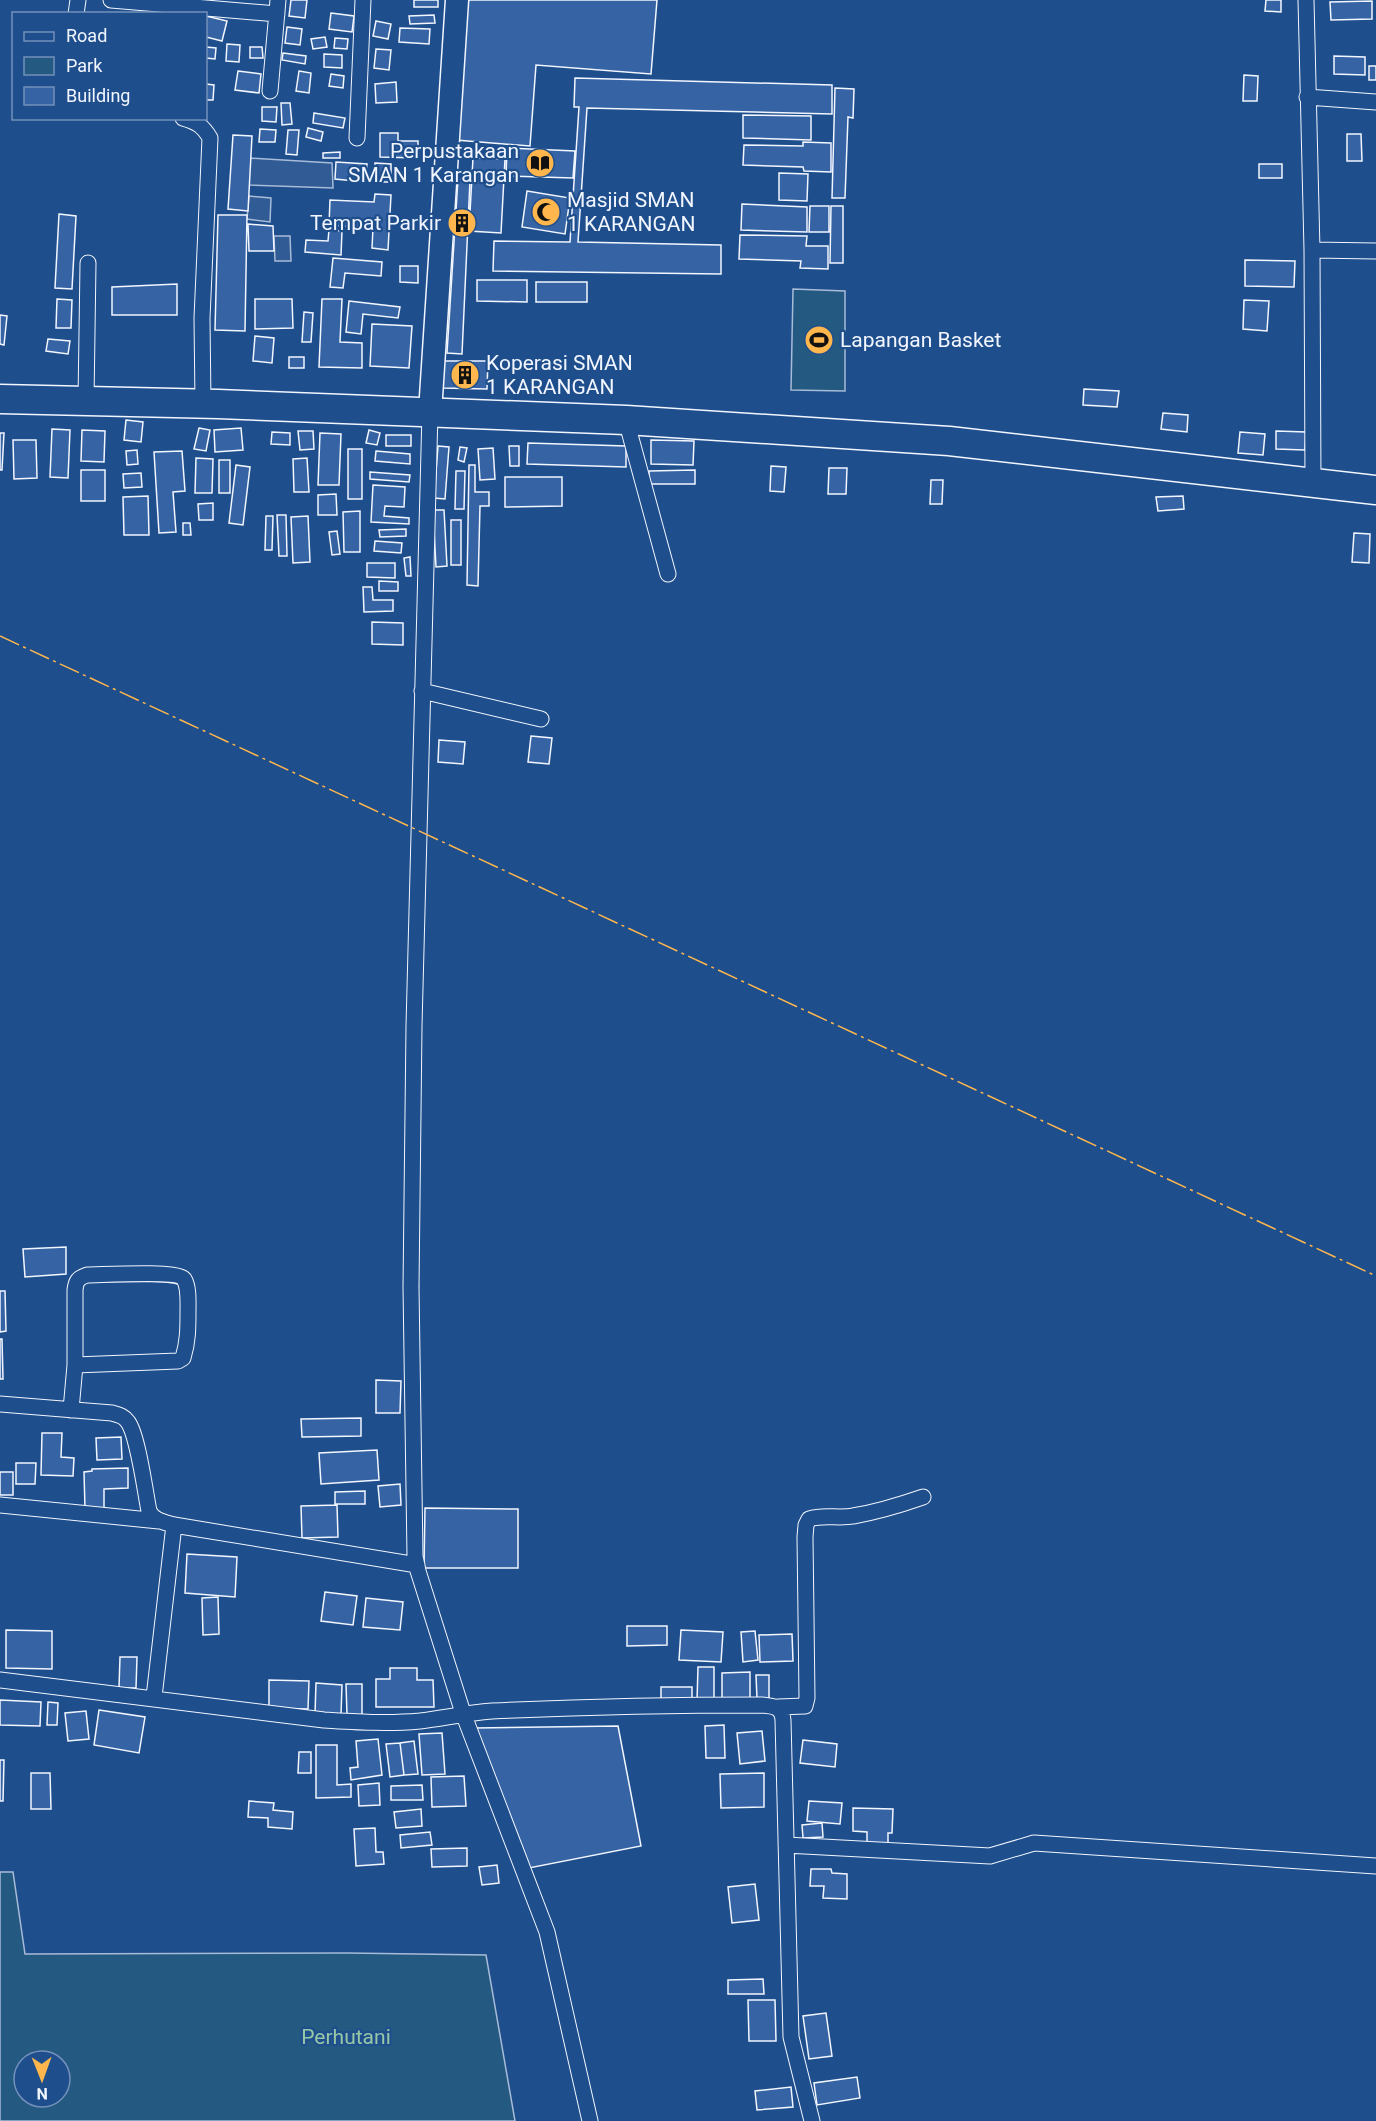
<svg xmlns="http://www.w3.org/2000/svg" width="1376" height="2121" viewBox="0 0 1376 2121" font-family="Roboto,sans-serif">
	<rect width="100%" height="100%" fill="#1f4e8c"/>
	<path fill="#245a82" stroke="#a8bbd7" stroke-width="1.5" fill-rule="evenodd" d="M793,289l52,2v100l-54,-1z
		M0,1872h13l12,82 322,-1 139,2 29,166h-515zM24,2061h36v36h-36z"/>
	<path fill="#305b95" stroke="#a8bbd7" stroke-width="1.5" d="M248,158l84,5 1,25 -84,-3z
		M249,196l22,2 -1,24 -23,-3z
		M274,236h16l1,25h-16z"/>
	<path fill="#3563a3" stroke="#f2f6ff" stroke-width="1.5" d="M291,0h16l-2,18 -16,-2z
		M414,0h24v7h-24z
		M467,0h190l-6,74 -115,-9 -6,81 -74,-6z
		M1266,0h15v12l-16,-1z
		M1372,1v18l-41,1 -1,-18z
		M331,13l23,3 -2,16 -23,-3z
		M434,15l1,8 -25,1 -1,-8z
		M206,16l21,5 -5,20 -16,-4z
		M376,21l15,3 -3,15 -15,-3z
		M287,27l15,2 -2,16 -15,-2z
		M400,28l30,1 -1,15 -30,-2z
		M325,37l2,10 -14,2 -2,-10z
		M335,38l13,1 -1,10 -13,-1z
		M227,44l13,1 -1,17 -13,-1z
		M206,47l10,1 -1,11 -9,-1z
		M250,47h12l1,11h-13z
		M376,49l15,1 -2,20 -15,-2z
		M283,53l23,3 -1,8 -23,-4z
		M324,54l18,1v13l-18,-1z
		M1334,56l31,1v18l-31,-1z
		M1369,66h7v14h-7z
		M238,71l23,3 -2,19 -24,-3z
		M299,71l12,2 -2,20 -13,-2z
		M331,74l13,2 -1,12 -14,-2z
		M1244,75l14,1 -1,25h-14z
		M575,78l257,7v29l-245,-6 -9,134 143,3v29l-228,-3 1,-30 76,1 9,-135h-5z
		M396,82l1,20 -21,1 -1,-19z
		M206,84l8,1 -1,15h-7z
		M835,88l19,1 -1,29 -5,-1 -3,81h-13z
		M281,103h9l2,21 -10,1z
		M262,107h15l-1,15 -14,-1z
		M314,113l31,5 -2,10 -30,-5z
		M743,115l68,1v24l-68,-2z
		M308,128l15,4 -2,9 -15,-4z
		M260,129l16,1 -1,12h-16z
		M288,130h11l-2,25 -11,-1z
		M380,133h18v8h20v17l-38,-1z
		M1347,134h14l1,27h-15z
		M233,135l19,1 -4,75 -20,-2z
		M803,142l28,1v29l-27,-1 -1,-4 -60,-2 1,-20 59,1z
		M507,148l68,3 -2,27 -67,-2z
		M340,152v6h-17v-5z
		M473,158l32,1 -4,74 -32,-2z
		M336,162l31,2 -2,18 -30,-3z
		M375,163l16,1v18h-16z
		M1259,164h23v14h-23z
		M779,173l29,1 -1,27 -28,-1z
		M458,179l12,1 -8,174 -15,-1z
		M527,191l43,7 -5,36 -43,-7z
		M375,194l16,1 -3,55 -16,-2 1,-20 -44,-3 1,-25 44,2z
		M742,204l65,3v25l-66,-2z
		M810,206h19v26h-20z
		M831,206h12v57h-13z
		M59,214l17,2 -4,73 -17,-1z
		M218,215h29l-2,116 -30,-1z
		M248,224l25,2 1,25h-25z
		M329,230l13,1 -1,24 -36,-3 1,-12 22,1z
		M740,235l67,1 -1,10h22v23l-28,-1 1,-7 -62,-2z
		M333,258l49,4 -1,14 -36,-3 -2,15 -13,-1z
		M1245,260l50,1 -1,26 -49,-1z
		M400,266h18v17l-18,-1z
		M477,280h50v22l-50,-1z
		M536,282h51v20h-51z
		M177,284v31h-65v-28z
		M57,299l15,1 -1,28h-15z
		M255,299h37l1,29 -38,1z
		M322,299h20l-2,43 22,1v25l-43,-1z
		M1244,300l25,1 -2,30 -24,-2z
		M349,301l51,6 -2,11 -35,-4 -2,20 -15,-2z
		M304,312l9,1 -2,29h-9z
		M0,315l7,1 -3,29 -4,-1z
		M372,324l40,2 -3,42 -39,-2z
		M255,336l19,2 -2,25 -19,-2z
		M48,339l22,2 -2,13 -22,-3z
		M289,357h15v11h-15z
		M443,361h45l-1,28 -45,-1z
		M1084,389l35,2 -2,16 -34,-2z
		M1163,413l25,2 -1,17 -26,-3z
		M126,420l17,2 -2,20 -17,-2z
		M199,428l11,2 -4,21 -12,-2z
		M241,428l2,22 -28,2 -1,-22z
		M52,429l18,1 -2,48 -18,-1z
		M82,430l23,1 -1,31 -23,-1z
		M369,430l11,3 -3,12 -11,-2z
		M298,431h15l1,18 -14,1z
		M1276,431l30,1 -1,18 -29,-1z
		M272,432l18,1v12l-19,-1z
		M1240,432l25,2 -2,21 -25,-2z
		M0,433h4l-2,37h-2z
		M320,433l21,1 -2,51h-21z
		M386,435h25v11h-25z
		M13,440h23l1,38 -23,1z
		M651,440l43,1 -1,24 -42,-1z
		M528,443l98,3v21l-99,-3z
		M438,446l11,1 -4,52 -11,-1z
		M509,446h10v20h-9z
		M460,447l7,1 -3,14 -6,-2z
		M493,448l2,31 -15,1 -2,-31z
		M348,449h14v50h-14z
		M137,450l1,14 -11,1 -1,-14z
		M182,451l3,40 -12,1 3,40 -17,1 -5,-81z
		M376,451l34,3v10l-35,-3z
		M196,458l17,1 -1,34h-17z
		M307,458l2,34h-15l-1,-33z
		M219,460h11v33h-11z
		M236,465l14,2 -7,58 -14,-2z
		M469,465h6v27h14v14h-9l-2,80 -11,-1z
		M771,466l15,1 -2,25 -14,-1z
		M829,468h18l-1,26h-18z
		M81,470h24v31h-24z
		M695,470v14h-46v-13z
		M456,471h9l-1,38h-9z
		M370,472l40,3 -1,7 -39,-3z
		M141,473l1,14 -18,1 -1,-14z
		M505,477h57v29l-57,1z
		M931,480h12l-1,24h-12z
		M373,485l32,2 -1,20 -19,-1 -1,10 25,2v6l-38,-2z
		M336,494l1,21h-19v-20z
		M148,496l1,39h-25l-1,-38z
		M1183,496l1,13 -26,2 -2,-14z
		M213,503v17h-14l-1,-16z
		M433,510h11l3,56 -11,1z
		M360,511v41h-16l-1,-40z
		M277,515h9l1,41h-8z
		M266,516h7l-1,34h-7z
		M308,516l2,46 -17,1 -2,-46z
		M451,520h10v45h-10z
		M183,523h7l1,12h-8z
		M406,529v7l-26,1 -1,-7z
		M337,531l3,23 -8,1 -3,-23z
		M1354,533l16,1 -1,29 -17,-1z
		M375,541l27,2 -1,10 -27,-2z
		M410,557l1,19h-5l-2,-18z
		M367,563h28v15l-28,-1z
		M379,581l19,1v9h-19z
		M363,587h9l1,13h20v11l-29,1z
		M372,622l31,1v22l-31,-1z
		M531,736l21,2 -3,26 -21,-2z
		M439,740l26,2 -2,22 -25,-2z
		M66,1247v27l-41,3 -2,-28z
		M0,1291h5l1,40 -6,1z
		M0,1339h2l1,40h-3z
		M376,1380l25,1 -1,32h-24z
		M361,1418v18l-59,1 -1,-18z
		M42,1433h20l-1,24 13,1 -1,18 -32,-1z
		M121,1437l1,22 -25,1 -1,-22z
		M377,1450l2,30 -58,4 -2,-31z
		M16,1463h20l-1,21h-19z
		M128,1468v20l-24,1v19l-19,1 -1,-37 8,-1v-2z
		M0,1472h13v23h-13z
		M400,1484l1,21 -21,2 -2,-21z
		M365,1491v13h-30v-12z
		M337,1505l1,32 -36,1 -1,-32z
		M425,1508l93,1v59h-94z
		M187,1554l50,3 -2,40 -50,-4z
		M325,1592l32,4 -4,29 -32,-4z
		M218,1597l1,37 -16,1 -1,-37z
		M366,1598l37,4 -3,28 -37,-3z
		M627,1626h40v19l-40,1z
		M6,1630l46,1v38l-46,-1z
		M681,1630l42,2 -2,30 -42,-2z
		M755,1631l3,29 -15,2 -2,-30z
		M792,1634l1,27 -33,1 -1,-27z
		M120,1657h17l-1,31h-17z
		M698,1667h16v35l-17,-1z
		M390,1668h27v12h16l1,27h-58v-28h14z
		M750,1672v29h-28v-28z
		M756,1675h13v24h-12z
		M269,1680l40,1 -1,28 -39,-1z
		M316,1683l26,2 -1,30 -26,-1z
		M346,1684h16v31h-15z
		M661,1687h31v17h-31z
		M0,1700l41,2 -1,24 -40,-1z
		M48,1702l10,1 -1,22h-10z
		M99,1710l46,7 -6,36 -45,-8z
		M86,1711l3,28 -21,2 -3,-28z
		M724,1725l1,33h-19l-1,-32z
		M618,1726l23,120 -112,22 -54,-140z
		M762,1731l3,30 -25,3 -3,-31z
		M442,1733l3,41 -23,1 -3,-41z
		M378,1739l4,36 -31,5 -1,-12 8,-1 -2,-26z
		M803,1740l34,4 -2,23 -35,-4z
		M414,1741l4,33 -14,1 -4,-32z
		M400,1743l4,32 -14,2 -4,-33z
		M316,1745h21v40l14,-1v13l-35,1z
		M299,1752h12v21h-13z
		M0,1760h4l-1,41h-3z
		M31,1773h19l1,36h-20z
		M764,1773v34l-43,1 -1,-34z
		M464,1776l2,30 -34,1 -1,-30z
		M379,1783l1,22 -21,1 -1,-21z
		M422,1785l1,15h-32v-14z
		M249,1801l25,2 -1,7 20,2 -1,17 -24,-2v-9l-20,-1z
		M809,1801l33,2 -2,21 -33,-3z
		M853,1808l40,1 -1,24h-4v15l-21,-1v-15l-14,-1z
		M421,1809l1,17 -26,2 -2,-16z
		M822,1823l1,14 -20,1 -1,-13z
		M375,1828l1,24h7l1,12 -28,2 -2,-37z
		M430,1832l2,13 -31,3 -1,-13z
		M467,1848v18l-35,1 -1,-18z
		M497,1865l2,18 -17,2 -3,-18z
		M811,1869h20l1,4 15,1v25l-24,-1 1,-12h-14z
		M755,1884l4,36 -27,3 -4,-36z
		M763,1979l1,15h-36v-14z
		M748,2000h27l1,41h-27z
		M826,2013l6,43 -23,3 -6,-43z
		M857,2077l3,21 -43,7 -3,-22z
		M791,2087l2,20 -36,3 -2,-19z"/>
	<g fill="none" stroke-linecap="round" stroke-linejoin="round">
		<g stroke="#f2f6ff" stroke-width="17">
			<path id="street" d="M111,0l166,14
				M1306,0l6,250 1,233
				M76,14l2,-14
				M270,91l8,-91
				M1307,97l69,5
				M183,118c14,4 20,8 27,20l-8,180 1,87
				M357,138l6,-138
				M1312,250l64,1
				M86,401l2,-138
				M430,412l-16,614 -3,261 4,269 3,15 45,142 84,219 43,189
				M626,420l42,154
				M422,691l119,28
				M0,1404l112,9c7,2 12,3 16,9 10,14 17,69 21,89 5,10 15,11 25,14l243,40
				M71,1410l4,-45v-75c1,-9 3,-12 12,-15 15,0 90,-5 97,4 5,8 4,23 4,32 0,17 0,31 -5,47l-5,3 -103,4
				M0,1505l159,16
				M0,1680l324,40c32,2 64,4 96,1 24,-3 47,-8 72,-10 90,-4 180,-6 270,-6 12,1 20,2 21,15l8,317 21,84
				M154,1697l20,-172
				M778,1707l27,-1 2,-8 -2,-161 1,-12 3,-6c15,-5 29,0 44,-3 24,-4 47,-11 70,-19
				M786,1845l204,11 44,-13 342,23"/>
		</g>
		<g stroke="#f2f6ff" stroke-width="25">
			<path id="secondary" d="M430,412l27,-412"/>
		</g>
		<g stroke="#f2f6ff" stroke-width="31">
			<path id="highway" d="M0,399l218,5 408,16 323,21 427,49"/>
		</g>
		<use href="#street" stroke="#1f4e8c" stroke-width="15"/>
		<use href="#secondary" stroke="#1f4e8c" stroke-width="22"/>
		<use href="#highway" stroke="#1f4e8c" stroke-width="28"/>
		<path stroke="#ffb74d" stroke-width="1.5" stroke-dasharray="21 4.5 3 4.5" stroke-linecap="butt" d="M0,636l1376,640"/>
	</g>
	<defs>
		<g id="library-disc" transform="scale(1.5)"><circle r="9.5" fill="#ffb74d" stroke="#1f4e8c"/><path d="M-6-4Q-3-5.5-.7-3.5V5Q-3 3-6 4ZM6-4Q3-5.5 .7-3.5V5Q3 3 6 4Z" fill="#111"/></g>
		<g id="mosque-disc" transform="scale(1.5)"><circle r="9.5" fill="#ffb74d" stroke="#1f4e8c"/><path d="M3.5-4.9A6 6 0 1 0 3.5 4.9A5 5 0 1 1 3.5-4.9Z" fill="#111"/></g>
		<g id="building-disc" transform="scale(1.5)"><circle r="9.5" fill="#ffb74d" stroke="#1f4e8c"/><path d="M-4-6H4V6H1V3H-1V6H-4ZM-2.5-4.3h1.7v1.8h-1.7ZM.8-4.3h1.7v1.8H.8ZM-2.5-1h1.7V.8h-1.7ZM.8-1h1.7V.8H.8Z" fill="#111"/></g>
		<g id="stadium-disc" transform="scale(1.5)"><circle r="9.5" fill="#ffb74d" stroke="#1f4e8c"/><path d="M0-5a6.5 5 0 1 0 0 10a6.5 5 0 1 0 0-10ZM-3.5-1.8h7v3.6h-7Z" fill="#111"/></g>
	</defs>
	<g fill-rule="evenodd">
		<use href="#library-disc" x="540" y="163"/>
		<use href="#mosque-disc" x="546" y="212"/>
		<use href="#building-disc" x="462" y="223"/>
		<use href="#stadium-disc" x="819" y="340"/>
		<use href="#building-disc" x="465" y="375"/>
	</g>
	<g text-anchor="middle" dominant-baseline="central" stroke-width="4.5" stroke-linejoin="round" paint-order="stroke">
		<g font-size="21" fill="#f2f6ff" stroke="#1f4e8c" text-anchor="start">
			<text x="519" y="151" text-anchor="end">Perpustakaan<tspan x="519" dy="24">SMAN 1 Karangan</tspan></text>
			<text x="567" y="200">Masjid SMAN<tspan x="567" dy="24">1 KARANGAN</tspan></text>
			<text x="441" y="223" text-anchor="end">Tempat Parkir</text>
			<text x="840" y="340">Lapangan Basket</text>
			<text x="486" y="363">Koperasi SMAN<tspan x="486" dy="24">1 KARANGAN</tspan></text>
		</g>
		<g font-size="21" fill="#97c8a6" stroke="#1f4e8c">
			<text x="346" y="2037">Perhutani</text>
		</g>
	</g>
	<rect x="12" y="12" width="195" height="108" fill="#1f4e8c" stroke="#7391ba" stroke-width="1.5"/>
	<rect x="24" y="32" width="30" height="9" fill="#1f4e8c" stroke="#7391ba" stroke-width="1.5"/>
	<text x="66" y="42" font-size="18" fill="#f2f6ff">Road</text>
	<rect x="24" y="57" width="30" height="18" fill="#245a82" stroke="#7391ba" stroke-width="1.5"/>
	<text x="66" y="72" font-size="18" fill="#f2f6ff">Park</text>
	<rect x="24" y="87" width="30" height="18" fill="#3563a3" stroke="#7391ba" stroke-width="1.5"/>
	<text x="66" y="102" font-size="18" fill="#f2f6ff">Building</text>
	<g transform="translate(42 2079) rotate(179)"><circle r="28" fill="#1f4e8c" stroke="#7391ba" stroke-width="1.5"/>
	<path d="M0-4.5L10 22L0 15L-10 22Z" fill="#ffb74d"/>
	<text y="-9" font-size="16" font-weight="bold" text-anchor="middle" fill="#f2f6ff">N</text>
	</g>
</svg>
